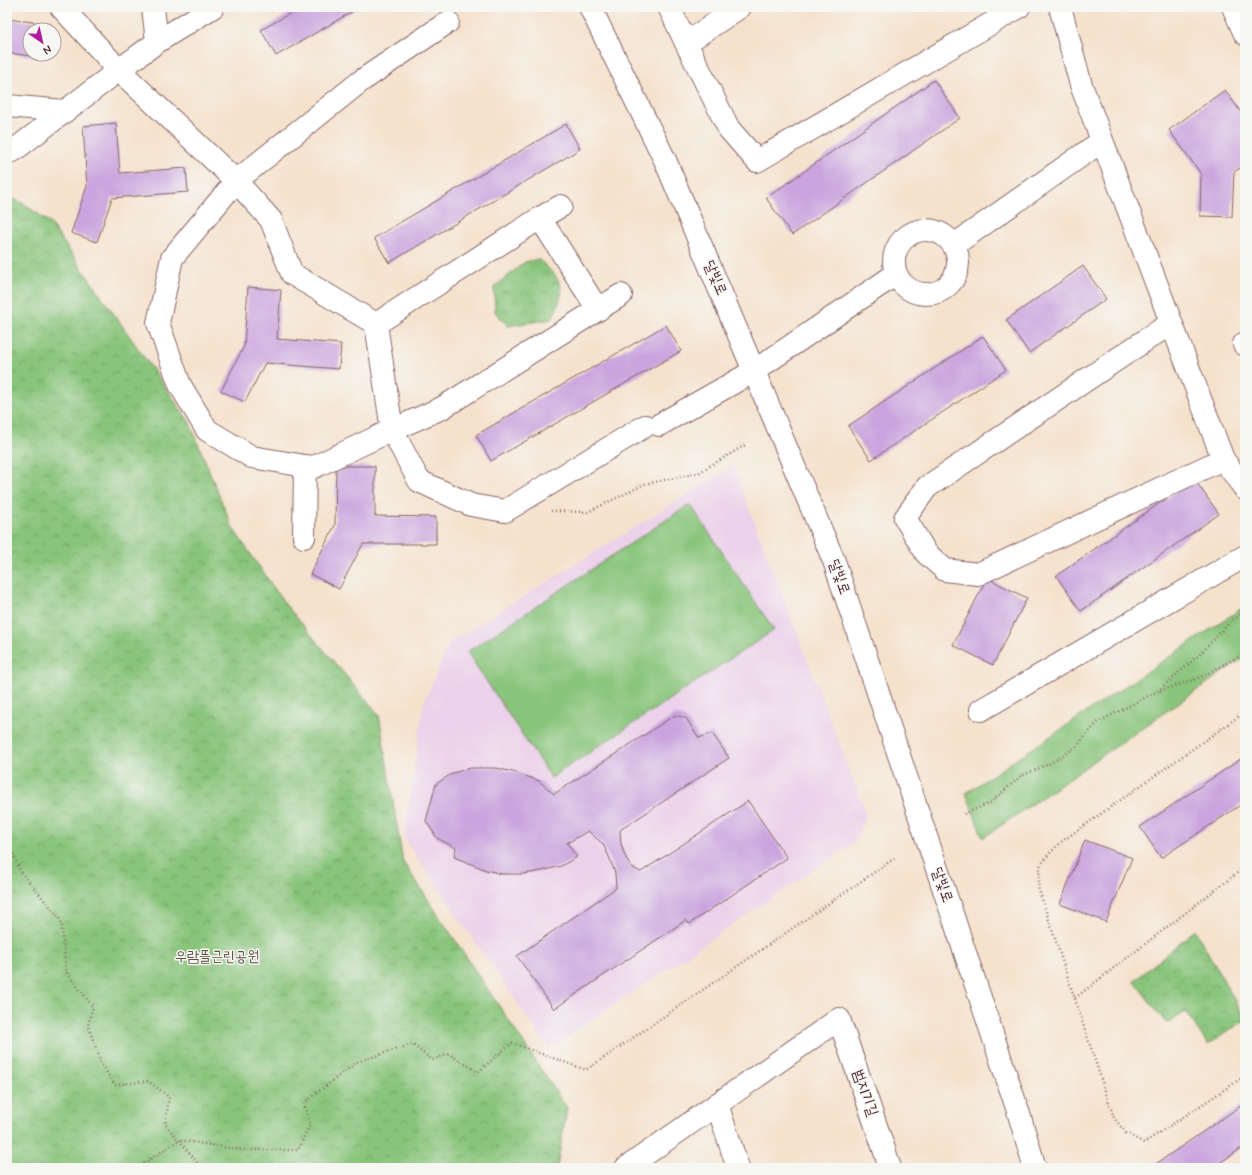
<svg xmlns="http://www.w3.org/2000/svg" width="1252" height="1175" viewBox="0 0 1252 1175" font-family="Mynerve,'Poor Story',sans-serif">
	<defs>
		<pattern id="park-crowns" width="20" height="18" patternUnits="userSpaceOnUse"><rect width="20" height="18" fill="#88c47a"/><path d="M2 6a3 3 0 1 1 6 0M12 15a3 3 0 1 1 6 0" fill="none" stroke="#719f64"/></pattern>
	</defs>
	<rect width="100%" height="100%" fill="#f6f6f2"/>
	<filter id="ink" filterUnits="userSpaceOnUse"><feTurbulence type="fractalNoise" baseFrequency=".025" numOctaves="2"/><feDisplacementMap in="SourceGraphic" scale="8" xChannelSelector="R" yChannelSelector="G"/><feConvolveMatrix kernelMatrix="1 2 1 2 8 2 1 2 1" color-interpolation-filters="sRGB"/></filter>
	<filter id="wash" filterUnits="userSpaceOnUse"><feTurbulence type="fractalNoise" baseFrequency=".012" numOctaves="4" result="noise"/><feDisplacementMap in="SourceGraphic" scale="16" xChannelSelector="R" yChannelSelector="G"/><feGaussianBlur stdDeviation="0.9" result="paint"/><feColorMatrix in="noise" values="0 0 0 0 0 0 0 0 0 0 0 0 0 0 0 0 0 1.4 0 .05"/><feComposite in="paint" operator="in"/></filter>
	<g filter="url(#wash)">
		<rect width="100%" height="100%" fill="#f5e2cd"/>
		<path fill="#ecd1ea" d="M733,466l133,348 -11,28 -306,207 -145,-211 20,-136 25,-59z"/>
		<path fill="#88c47a" stroke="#697252" d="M690,504l84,126 -223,148 -84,-126z
			M1245,606v51l-262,181 -17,-45z"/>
		<path fill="url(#park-crowns)" stroke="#697252" d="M7,196l19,9 24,18 139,198 43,106 53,77 94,111 24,147 164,246 -10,60h-550z
			M538,259c10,9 26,21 23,36 -1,8 -6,16 -9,24l-44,7 -13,-14 -1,-25 31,-25z
			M1195,930l50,88v2l-37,25 -22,-33 -20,11 -32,-42z"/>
		<g id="blocks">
			<path fill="#caa4de" d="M301,7h59l-84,49 -15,-26z
				M7,19l44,5v6h-21v24h18l-1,4 -40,-5z
				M934,80l26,38 -168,117 -26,-37z
				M1225,90l20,28v47l-11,7 -2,45 -32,-1 1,-42 -32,-44z
				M116,123l4,50 66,-5 2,24 -76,6 -15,44 -26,-9 16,-47 -4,-60z
				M566,124l14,25 -191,114 -15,-25z
				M1083,266l23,33 -77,54 -23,-33z
				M248,287l33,3 -4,49 64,5 -2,25 -74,-6 -20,39 -24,-11 23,-45z
				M666,325l15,26 -190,110 -15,-26z
				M983,336l23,34 -135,90 -23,-34z
				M336,466h39v50l61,1v27h-73l-24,45 -29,-15 25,-49z
				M1194,479l25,35 -138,97 -25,-35z
				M987,578l40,20 -34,67 -40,-20z
				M675,715l11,3 13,20 13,-5 17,25 -109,72 1,14 4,12 6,11 10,5 107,-71 39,57 -98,66 -3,-4 -132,89 -37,-53 99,-68 -1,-15 -5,-14 -7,-15 -15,-13 -21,12 10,14 -16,9 -19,5 -18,3h-22l-16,-4 -32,-13 2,-9 -19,-10 -11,-17 10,-37 17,-11 18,-5h25l21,5 22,8 15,13z
				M1245,756v46l-84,56 -21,-31z
				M1085,840l47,18 -26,64 -46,-18z
				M1245,1103v43l-33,22h-62z"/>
		</g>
	</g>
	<g filter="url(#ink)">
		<use href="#blocks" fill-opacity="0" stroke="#866364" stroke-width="1"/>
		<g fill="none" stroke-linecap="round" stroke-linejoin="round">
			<g stroke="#866364" stroke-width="24">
				<path id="minor" d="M61,7l58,63 117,111 35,39 21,54 84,50 16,106 27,51 52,24 34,6 140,-85
					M153,7l4,35
					M590,7l75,153 169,401 184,550 17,57
					M669,7l17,36 54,-36
					M1060,7l21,78 142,374 22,30
					M1233,7l12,27
					M448,22l-87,59 -125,100 -64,77 -14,65 22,62 27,45 45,27 53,9 9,1 78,-37 50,-22 179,-113
					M686,43l43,86 28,32 262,-154
					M7,106l58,5
					M13,151l106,-81 38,-28 56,-35
					M540,218l58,92
					M894 262a32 32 0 1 1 64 0a32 32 0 1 1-64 0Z
					M954,245l148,-104
					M1171,323l-244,164 -22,31 21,35 19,17 33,4 245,-115
					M376,324l164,-106 21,-12
					M1244,344l1,-1
					M659,425l95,-54 142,-97
					M304,537l1,-71
					M981,710l264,-154
					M717,1104l21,64
					M626,1168l213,-149 45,130 6,19"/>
			</g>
			<path stroke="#866364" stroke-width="2.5" stroke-dasharray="1 3" stroke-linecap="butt" d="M551,511l37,1 57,-28 53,-11 49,-29
				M1160,691l41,-14 44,-24
				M1245,712l-184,130 -12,12 -9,12 -2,21 76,231 12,15 18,10 101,-67
				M964,814l26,-11 31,-27 30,-13 25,-16 22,-25 60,-31 42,-37 31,-33 14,-9
				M7,839l13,32 41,49 5,52 27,35 -5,18 14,40 13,20 33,-4 21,16 -4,27 37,44
				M1075,998l170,-131
				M137,1168l42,-28 64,10h55l12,-26 -6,-21 53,-41 55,-18 20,16 17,-6 29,18 34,-29 74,27 309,-212"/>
			<use href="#minor" stroke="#fff" stroke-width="22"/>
		</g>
	</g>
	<g text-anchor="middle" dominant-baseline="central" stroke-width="3" stroke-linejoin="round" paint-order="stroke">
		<g font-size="15" fill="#4a1f2b" stroke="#f6f6f2">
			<text transform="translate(715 278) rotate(67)">달빛로</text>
			<text transform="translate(839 577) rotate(71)">달빛로</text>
			<text transform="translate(942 885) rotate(71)">달빛로</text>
			<text transform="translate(865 1093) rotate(71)">범지기길</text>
		</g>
		<g font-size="15" fill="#5d5143" stroke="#f6f6f2">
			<text x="217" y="957">우람뜰근린공원</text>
		</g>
	</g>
	<rect width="1252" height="1175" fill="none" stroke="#f6f6f2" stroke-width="24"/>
	<g transform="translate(42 42) rotate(146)"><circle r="19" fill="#f6f6f2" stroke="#b1a0a2"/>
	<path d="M0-3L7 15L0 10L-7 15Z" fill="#b5179e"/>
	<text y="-6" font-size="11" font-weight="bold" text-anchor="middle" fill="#4a1f2b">N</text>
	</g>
</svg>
